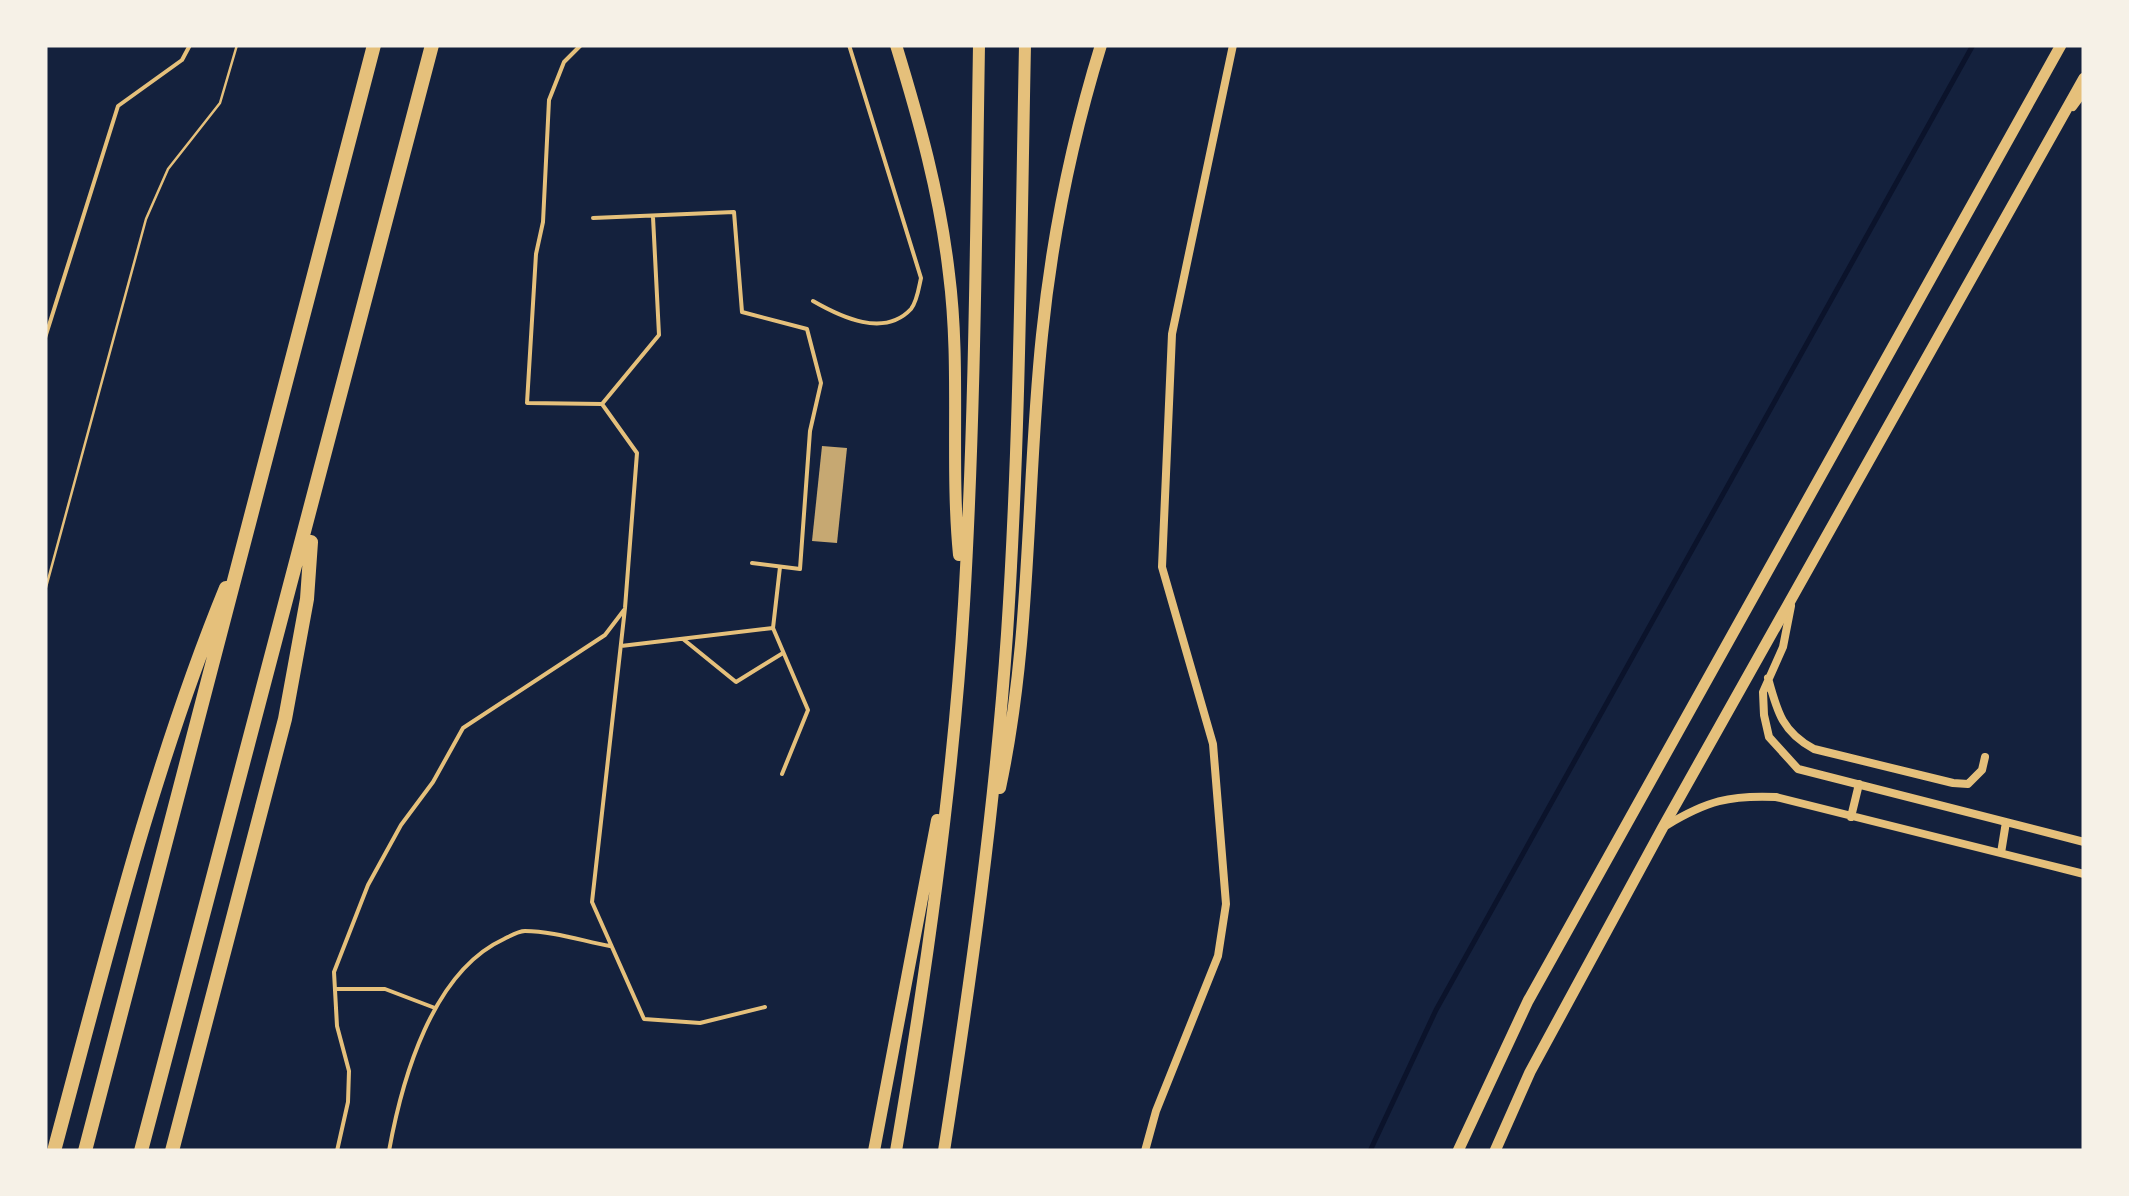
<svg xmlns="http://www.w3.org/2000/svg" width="2129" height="1196" viewBox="0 0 2129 1196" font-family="Barlow,sans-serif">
	<rect width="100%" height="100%" fill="#14213d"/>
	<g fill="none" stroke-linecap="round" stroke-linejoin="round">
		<path stroke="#0b132b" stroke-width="5" d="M1370,1151l66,-141 537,-965"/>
	</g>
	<path fill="#c6a872" d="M822,446l25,2 -10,95 -25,-2z"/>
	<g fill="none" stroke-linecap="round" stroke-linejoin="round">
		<path stroke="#e5c07b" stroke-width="2.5" d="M45,591l101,-372 22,-50 52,-66 17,-58"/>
		<path stroke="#e5c07b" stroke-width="4" d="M581,45l-17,17 -15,38 -6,122 -7,32 -9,149 75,1 35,49 -12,155 -33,294 52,117 56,4 65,-16
			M593,218l141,-6 8,100 65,17 14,54 -11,48 -10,138 -48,-6
			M813,301c28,16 71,37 98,8 6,-7 8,-22 10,-31l-72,-233
			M45,338l73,-232 64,-46 8,-15
			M602,404l57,-69 -6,-118
			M780,567l-7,61 35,82 -26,64
			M683,639l53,43 47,-29
			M621,646l152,-18
			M335,989h50l50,19
			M337,1151l11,-49 1,-31 -12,-45 -3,-54 34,-87 33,-60 32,-43 30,-54 142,-93 19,-25
			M389,1151c13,-72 43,-179 115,-212 6,-3 14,-8 21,-8 27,0 58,10 85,15"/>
		<path stroke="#e5c07b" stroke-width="8" d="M2073,107l11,-15
			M1791,606l-8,41 -20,45 1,23 5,22 29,32 286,73
			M1768,678c9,33 14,54 46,71l139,34 15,1 14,-14 3,-13
			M1851,817l8,-33
			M1667,825c40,-24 62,-30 109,-28l308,77
			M2001,853l5,-31
			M1145,1151l11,-40 62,-155 8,-52 -13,-160 -51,-177 10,-233 61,-289"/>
		<path stroke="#e5c07b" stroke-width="11" d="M1458,1151l70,-150 533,-956
			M1495,1151l35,-79 133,-245 421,-749"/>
		<path stroke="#e5c07b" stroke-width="12" d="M896,45c23,75 44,150 53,229 12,93 1,188 10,281
			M1000,788c32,-150 26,-302 42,-453 10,-98 30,-196 59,-290
			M874,1151l63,-331
			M896,1151c31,-181 57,-364 68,-547 11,-186 12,-373 15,-559
			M944,1151c27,-172 51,-344 63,-517 13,-196 14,-393 18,-589"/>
		<path stroke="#e5c07b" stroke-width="14" d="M54,1151c51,-189 98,-382 172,-563
			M85,1151l289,-1106
			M141,1151l291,-1106
			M172,1151l113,-432 22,-120 4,-57"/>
	</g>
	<rect width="2129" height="1196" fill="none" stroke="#f6f1e7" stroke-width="95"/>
</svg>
